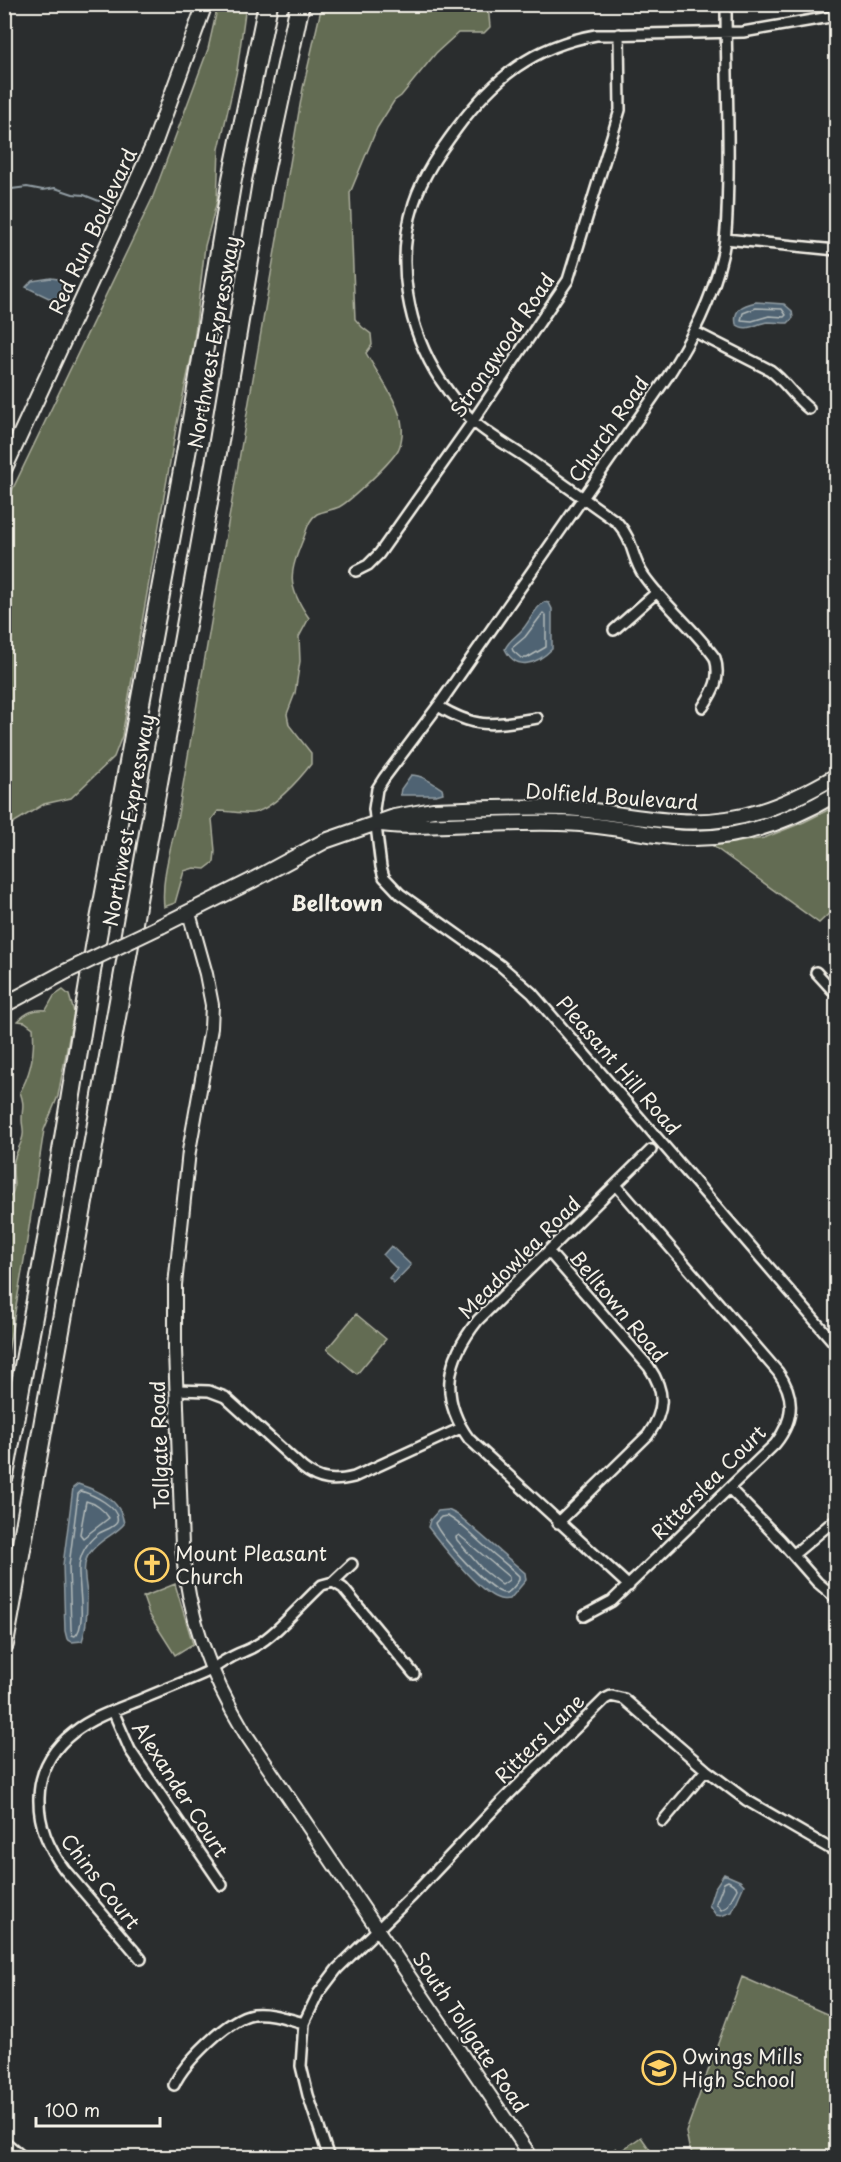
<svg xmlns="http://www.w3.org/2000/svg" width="841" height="2162" viewBox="0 0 841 2162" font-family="'Playpen Sans',sans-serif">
	<rect width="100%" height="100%" fill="#2a2d2e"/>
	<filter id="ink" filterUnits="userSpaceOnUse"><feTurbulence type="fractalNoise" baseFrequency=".0167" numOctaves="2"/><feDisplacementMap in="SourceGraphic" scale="12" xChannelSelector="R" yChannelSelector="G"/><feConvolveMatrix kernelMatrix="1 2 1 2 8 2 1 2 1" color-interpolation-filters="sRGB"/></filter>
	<g filter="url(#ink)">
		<path fill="#636c52" stroke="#acae9d" stroke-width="1.5" d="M218,5h28l-9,65 -18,79 -2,52 -12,45 -12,104 -17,78 -54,308 -8,21 -43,41 -27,6 -39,24v-323l147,-306 56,-150z
			M322,5h166l2,22 -6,6h-26l-22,20 -35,43 -7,5 -17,27 -27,65 5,126 7,8 9,7 1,11 -6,8c11,20 35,52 36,74 1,6 -1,18 -4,23 -7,12 -46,50 -59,57 -7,3 -15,4 -22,7 -8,5 -10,15 -13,23 -15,37 -18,48 5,81l-10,19 1,24 -5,32 -8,21 2,11 22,28v11c-12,16 -39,46 -59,49 -10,1 -23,-2 -34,-2l-6,8 3,32 -1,11 -9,7 -11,-1 -10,3 -9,32 -11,4c-3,-29 7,-59 13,-87l126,-732z
			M836,806v101l-17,16 -106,-77 51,-8 40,-16z
			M63,990l6,5 5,17 -16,84 -14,34 -20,130 -19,109v-168c14,-10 7,-20 8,-34 0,-12 9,-22 10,-32 1,-5 -1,-10 -1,-15 0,-13 3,-14 -2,-28 11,-19 15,-42 13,-64l-8,-6 -7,-1c9,-9 16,-12 28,-11l8,-14z
			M356,1314l30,25 -29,35 -30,-25z
			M175,1584l18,60 -18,11 -26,-41 -6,-17z
			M742,1977l94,41v139h-142l-5,-10 -3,-15z
			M641,2137l14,20h-53l14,-9 3,4z"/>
		<path fill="#4f6473" stroke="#919ca2" stroke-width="1.5" d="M51,278l7,1 5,5 -3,10 -5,5h-4l-25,-12 6,-6z
			M756,302l28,2 8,7 1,7 -5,5c-7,0 -14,-1 -20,-1 -12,1 -21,11 -32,2 -3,-15 7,-19 20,-22z
			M544,602l5,1 3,6v40c-15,15 -36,23 -47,0 4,-9 11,-12 17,-19 8,-9 12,-21 22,-28z
			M411,775c11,0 22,8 31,14l1,4 -7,2h-36l1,-6z
			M391,1246l20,19 -17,18 -5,-5 8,-9 -14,-14z
			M78,1484c21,7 43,15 46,40 -10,12 -24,14 -35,30 -8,11 -3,28 -2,41 0,15 0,32 -5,46l-10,1 -5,-3 -2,-8 -2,-66 10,-77z
			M448,1510l10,5 67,58 1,7 -16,19c-3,0 -7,1 -10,0 -20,-5 -59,-55 -72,-72l2,-7 8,-9z
			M724,1874l16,7 4,4 -12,27 -11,4 -5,-1 -7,-10 5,-16z"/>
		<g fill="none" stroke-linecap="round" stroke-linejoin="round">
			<path stroke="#b2b9b9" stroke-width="1.5" d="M756,308l26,1 4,6 -2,2 -15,-1 -17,5 -11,-1 2,-7z
				M543,613l3,3v31l-19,11h-6l-8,-7 -1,-3 13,-11z
				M81,1491c10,3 40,16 36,31 -2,6 -14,8 -19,12 -11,8 -19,21 -19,35 -1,15 8,58 -4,67l-3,-1 -1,-6 -2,-63 9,-72z
				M86,1501c9,2 18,9 23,17l-26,20 -3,-4z
				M447,1516c16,8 28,23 42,34 10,9 20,16 30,26v4c-3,4 -8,12 -13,13 -13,3 -68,-58 -71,-70l6,-6z
				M459,1535l50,42v3l-7,5 -19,-15 -26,-30 -1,-3z
				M728,1881l8,5 1,3 -10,18 -6,3 -5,-7 8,-20z"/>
			<path stroke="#919ca2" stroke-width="2" d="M4,190l23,-3 16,3 12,-2 18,6 11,1 15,6
				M4,1260v6"/>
			<g stroke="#f4f1e8" stroke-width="14">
				<path id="minor" d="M726,4c0,59 3,116 2,174 -1,26 0,53 -6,78 -10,44 -30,82 -54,120l-230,330 -54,72 -7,11 -3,20 7,58 3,10 16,17 101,72 31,27 304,352
					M725,239l111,11
					M695,332l75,38c15,11 24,27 39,39
					M356,571l12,-6 11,-11 94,-133 95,-141 52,-170 -1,-76
					M614,630l43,-38
					M438,706c39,24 55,19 99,12
					M703,707c11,-17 18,-29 12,-49 -21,-30 -50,-52 -71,-82 -13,-18 -9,-34 -27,-54 -30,-21 -59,-42 -89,-63 -16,-11 -43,-26 -56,-39 -11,-11 -22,-26 -31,-39 -34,-52 -46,-119 -27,-178 9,-28 26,-52 43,-75 37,-50 76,-82 139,-93l147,-3 93,-16
					M816,972l20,22
					M549,1252l100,115c17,25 16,44 -1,68l-90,88
					M177,1390l32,1 16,6 78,71c16,13 31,14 51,9l107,-49
					M729,1488l51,52 37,42 19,16
					M793,1555l43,-36
					M333,1582l19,-18
					M629,1586l-160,-147c-31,-43 -22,-80 9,-119l173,-170
					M584,1616l28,-15 163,-157c19,-24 21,-47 3,-72l-161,-186
					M113,1711l17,39 92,135
					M663,1821l43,-51
					M141,1959l-77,-90c-33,-44 -37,-101 10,-137 19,-15 44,-23 66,-32 23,-10 48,-19 71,-30 6,-4 12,-9 19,-12 8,-5 17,-7 25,-12 22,-12 47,-43 67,-61l11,-3 10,6 71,86
					M174,2085c10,-22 54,-67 79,-71 17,-2 35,5 51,9
					M4,2141l20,17
					M329,2158l-21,-63 -7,-29 3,-43 14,-29 19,-25 75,-73 85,-90 108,-107 6,-3 13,3 82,71 40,30 90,52"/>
			</g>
			<g stroke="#f4f1e8" stroke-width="16">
				<path id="tertiary" d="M189,913l17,61 6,31 -1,23 -22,123 -14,134v65l7,196c6,71 27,127 63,187l287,425"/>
			</g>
			<g stroke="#f4f1e8" stroke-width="18">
				<path id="secondary" d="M4,470l150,-326 51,-140
					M381,824c23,3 46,2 68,1 37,-1 73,-3 110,-2 38,0 75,10 113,14 58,6 115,-14 164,-43
					M161,926l90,-45 74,-40 69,-24 39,-7c44,-1 88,-4 132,-2 38,2 75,12 113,13 60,4 107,-15 158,-45
					M4,1005l63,-34"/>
			</g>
			<g stroke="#f4f1e8" stroke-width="22">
				<path id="motorway" d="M4,1476l48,-264 43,-265 93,-504 44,-264 36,-175
					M4,1644l214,-1197 44,-265 38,-178"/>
			</g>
			<use href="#minor" stroke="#2a2d2e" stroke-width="9"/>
			<use href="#tertiary" stroke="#2a2d2e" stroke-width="12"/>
			<use href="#secondary" stroke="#2a2d2e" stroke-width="14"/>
			<use href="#motorway" stroke="#2a2d2e" stroke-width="18"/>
			<g stroke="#f4f1e8" stroke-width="18" stroke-linecap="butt">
				<path id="secondary-bridge" d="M67,971l94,-45"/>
			</g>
			<use href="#secondary-bridge" stroke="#2a2d2e" stroke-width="14"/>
		</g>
	</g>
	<defs>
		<g id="church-ring" transform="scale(1.725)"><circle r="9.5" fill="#2a2d2e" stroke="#ffd166" stroke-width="1.5"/><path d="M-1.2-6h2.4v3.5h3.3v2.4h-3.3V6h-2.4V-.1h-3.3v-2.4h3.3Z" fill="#ffd166"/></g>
		<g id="school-ring" transform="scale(1.725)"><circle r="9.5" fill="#2a2d2e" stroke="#ffd166" stroke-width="1.5"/><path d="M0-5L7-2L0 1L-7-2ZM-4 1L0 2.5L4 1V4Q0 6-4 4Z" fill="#ffd166"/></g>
	</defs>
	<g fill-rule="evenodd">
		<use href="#church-ring" x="152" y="1565"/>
		<use href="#school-ring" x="659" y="2068"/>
	</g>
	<g text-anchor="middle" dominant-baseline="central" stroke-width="4.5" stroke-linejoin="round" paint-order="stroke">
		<g font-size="20" fill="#f4f1e8" stroke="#2a2d2e">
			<text transform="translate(92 231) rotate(-65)">Red Run Boulevard</text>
			<text transform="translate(213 342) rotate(-80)">Northwest Expressway</text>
			<text transform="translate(502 345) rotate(-56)">Strongwood Road</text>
			<text transform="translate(608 429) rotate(-55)">Church Road</text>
			<text transform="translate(612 796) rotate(4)">Dolfield Boulevard</text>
			<text transform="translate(128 820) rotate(-80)">Northwest Expressway</text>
			<text transform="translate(619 1065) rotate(49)">Pleasant Hill Road</text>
			<text transform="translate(519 1257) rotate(-45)">Meadowlea Road</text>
			<text transform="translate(619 1306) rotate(50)">Belltown Road</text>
			<text transform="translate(159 1445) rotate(-92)">Tollgate Road</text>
			<text transform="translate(708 1482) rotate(-45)">Ritterslea Court</text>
			<text transform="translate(539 1738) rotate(-45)">Ritters Lane</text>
			<text transform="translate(181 1789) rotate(57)">Alexander Court</text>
			<text transform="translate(101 1881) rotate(52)">Chins Court</text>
			<text transform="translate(471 2032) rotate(56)">South Tollgate Road</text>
		</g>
		<g font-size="20" fill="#f4f1e8" stroke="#2a2d2e" text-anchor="start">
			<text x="175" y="1553">Mount Pleasant<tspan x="175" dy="23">Church</tspan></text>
			<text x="682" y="2056">Owings Mills<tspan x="682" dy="23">High School</tspan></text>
		</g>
		<g font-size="21" font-weight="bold" fill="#f4f1e8" stroke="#2a2d2e">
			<text x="337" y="902">Belltown</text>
		</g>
	</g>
	<rect width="841" height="2162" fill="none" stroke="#2a2d2e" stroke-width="24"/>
	<rect x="12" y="12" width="817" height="2138" fill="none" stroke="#f4f1e8" stroke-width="2" filter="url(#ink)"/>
	<path d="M36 2117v9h124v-9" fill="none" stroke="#f4f1e8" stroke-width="3"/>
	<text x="45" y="2117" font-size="18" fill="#f4f1e8" stroke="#2a2d2e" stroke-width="4.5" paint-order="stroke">100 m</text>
</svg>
